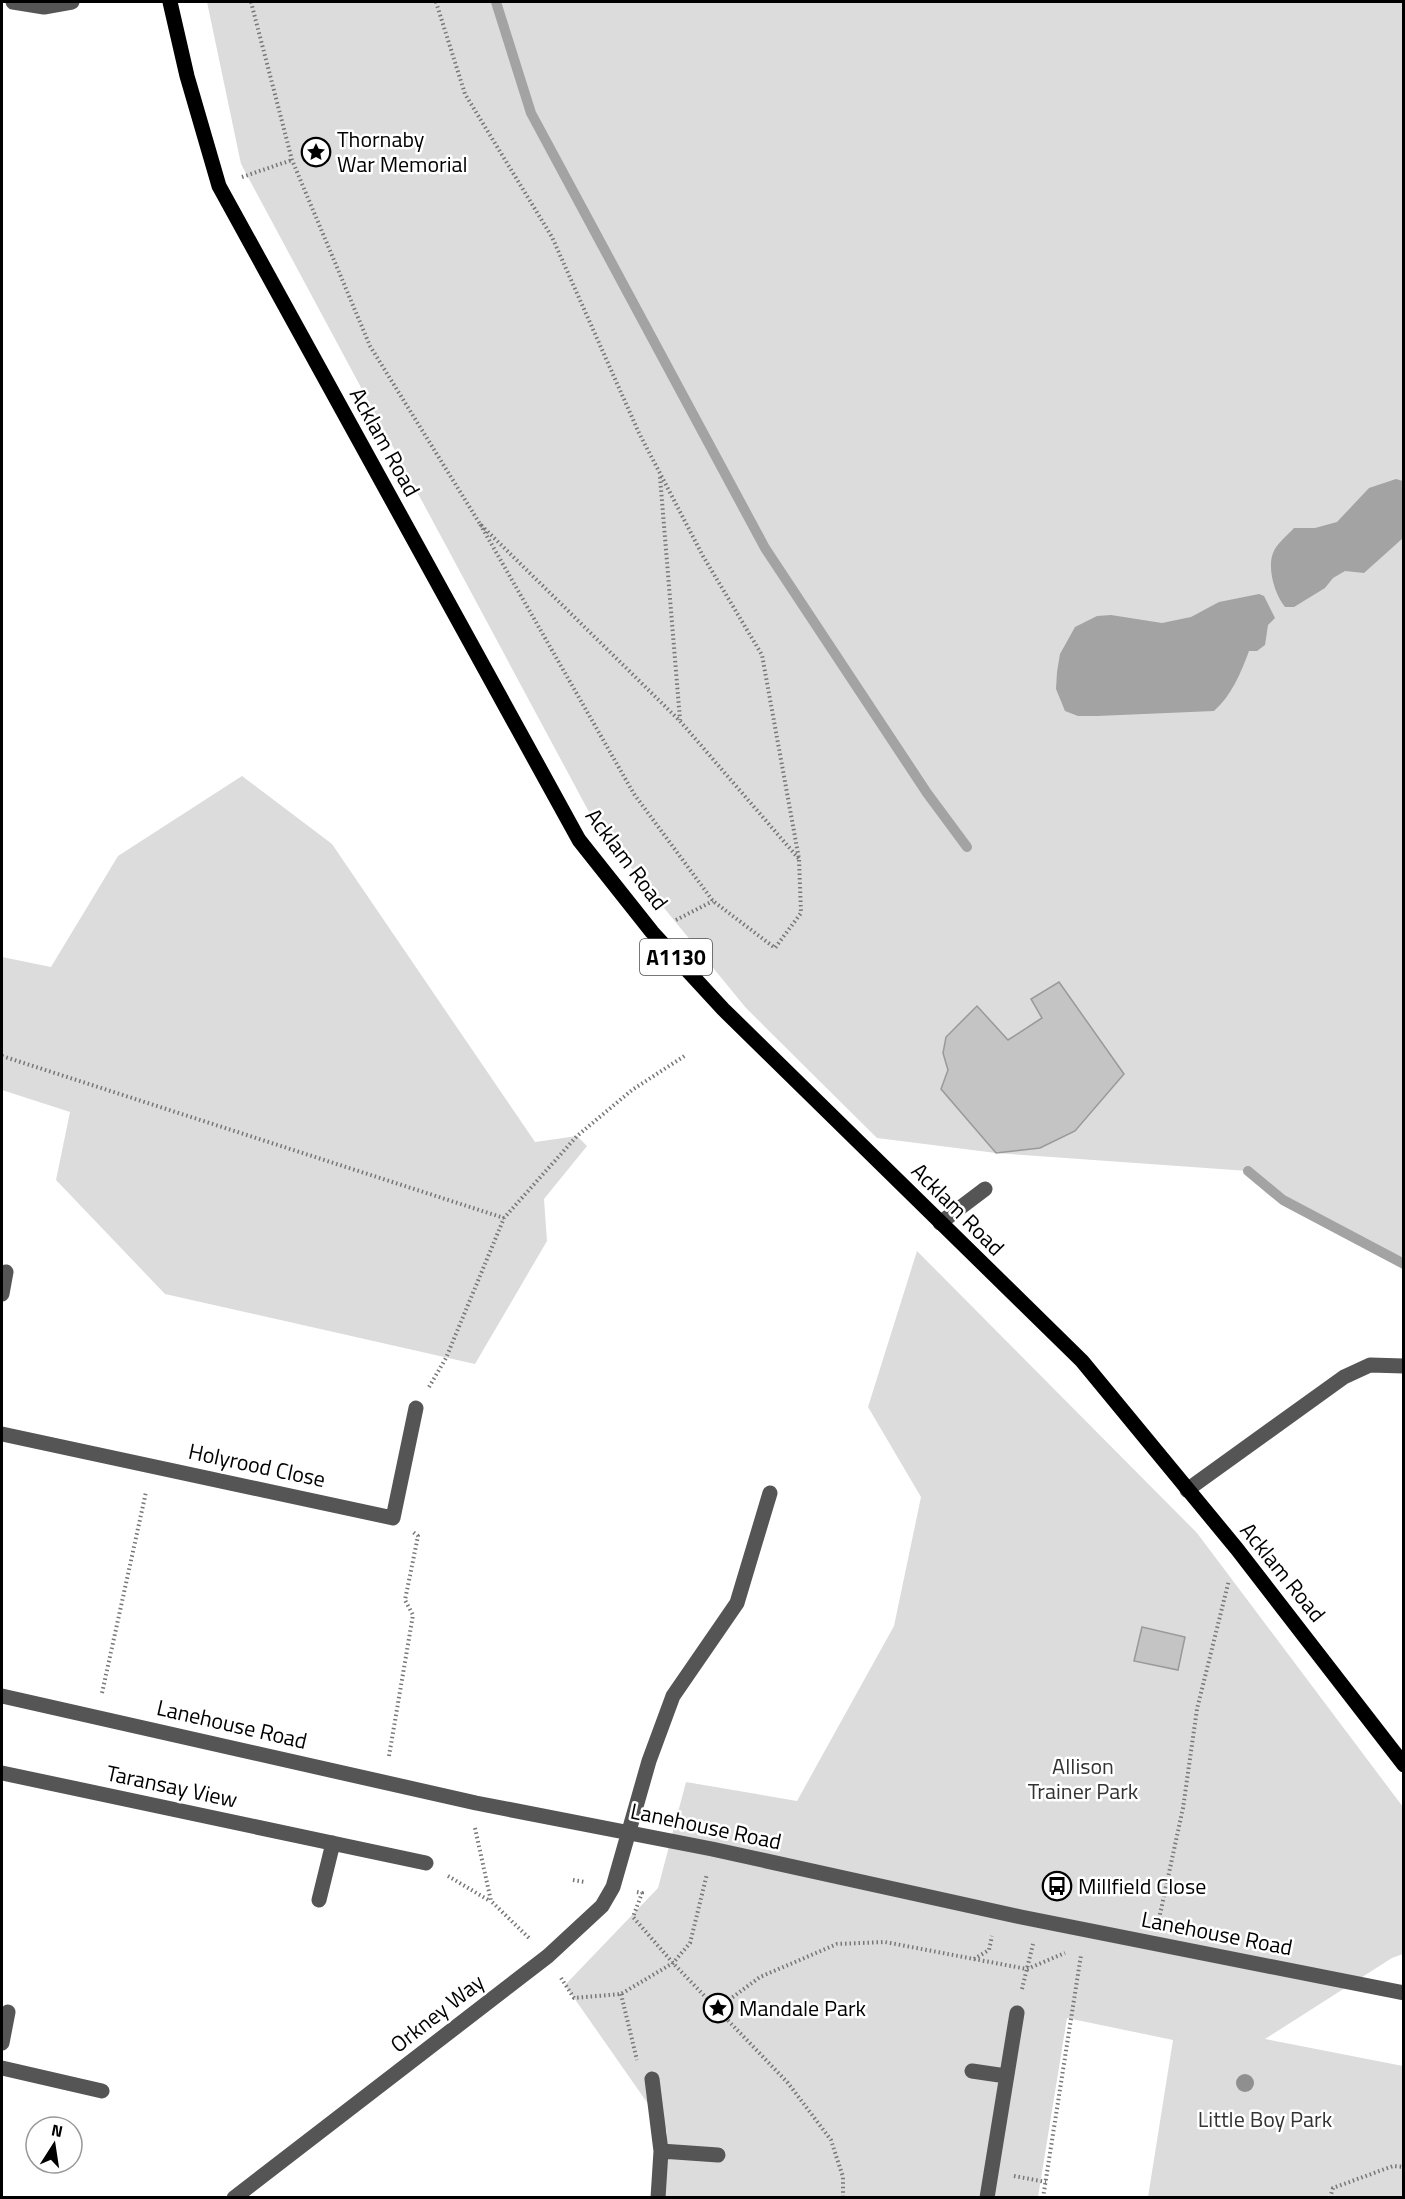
<svg xmlns="http://www.w3.org/2000/svg" width="1405" height="2199" viewBox="0 0 1405 2199" font-family="'Titillium Web',sans-serif">
	<rect width="100%" height="100%" fill="#fff"/>
	<path fill="#dcdcdc" d="M207,2h1196v1262l-120,-64 -35,-29 -252,-18 -119,-15 -131,-130 -150,-183 -355,-661z
		M242,776l90,68 203,298 42,-6 10,10 -43,53 3,42 -72,123 -310,-70 -109,-114 14,-68 -68,-22v-133l49,10 67,-111z
		M917,1251l280,282 206,274v147l-11,4 -127,81 138,27v131h-255l25,-157 -106,-22 -29,179h-375l4,-66 -102,-146 93,-97 28,-106 111,19 97,-175 27,-129 -53,-90z"/>
	<path fill="#a3a3a3" d="M1396,479l7,2v57l-39,35 -19,-2 -12,7 -8,10 -31,19h-9c-10,-12 -18,-38 -12,-54 3,-9 15,-18 21,-25h21l22,-6 32,-34z
		M1259,594l5,2 11,22 -7,7 -3,20 -8,6h-8c-8,22 -18,45 -35,60l-117,5h-19l-13,-5 -9,-22 1,-17 3,-18 15,-27 22,-11 14,-1 51,8 29,-6 28,-15z"/>
	<g fill="none" stroke-linecap="round" stroke-linejoin="round">
		<path stroke="#a3a3a3" stroke-width="10" d="M496,2l35,111 234,435 162,245 40,54
			M1248,1171l35,29 121,64"/>
	</g>
	<path fill="#c4c4c4" stroke="#999" stroke-width="1.5" d="M1059,982l65,92 -49,57 -35,17 -44,5 -55,-64 7,-19 -5,-17 3,-16 31,-31 31,34 34,-22 -11,-19z
		M1142,1627l43,10 -7,33 -44,-9z"/>
	<g fill="none" stroke-linecap="round" stroke-linejoin="round">
		<path stroke="#777" stroke-width="4" stroke-dasharray="1.5 3" stroke-linecap="butt" d="M251,2l41,158 78,186 110,178 200,197 119,138
			M436,2l29,92 87,143 87,196 64,123 59,99 37,204 2,54 -26,35 -62,-47 -79,-107 -154,-270
			M242,177l50,-17
			M660,477l20,243
			M676,920l37,-19
			M2,1056l502,162
			M429,1387l17,-29 58,-140 73,-82 55,-46 54,-35
			M102,1693l44,-201
			M389,1756l24,-141 -8,-15 13,-64 -5,-4
			M475,1828l16,73 39,38
			M448,1876l42,25
			M573,1880l12,2
			M637,1892l5,1 -9,24 40,46 115,120 43,57 12,37v21
			M1159,1919l24,-111 14,-99 32,-129
			M974,1959l53,10 38,-16
			M561,1978l13,20 47,-4 52,-31 17,-20 17,-69
			M1022,1989l11,-45
			M621,1994l16,66
			M718,2008l42,-31 77,-33 48,-2 89,17 15,-9 3,-14
			M1014,2176l32,6
			M1043,2198l38,-243
			M1330,2198l3,-10 60,-22 11,1"/>
		<path stroke="#555" stroke-width="15" d="M13,2l31,5 28,-5
			M940,1223l45,-34
			M2,1294l4,-22
			M2,1434l391,84 23,-110
			M1187,1490l157,-113 26,-12 34,1
			M2,1696l474,107 236,46 309,68 383,76
			M2,1773l424,90
			M319,1900l14,-57
			M2,2043l6,-31
			M2,2068l100,23
			M972,2071l34,5
			M652,2079l9,72 -3,47
			M661,2151l57,4
			M234,2198l314,-242 54,-50 11,-19 36,-126 24,-65 64,-93 33,-110
			M987,2198l30,-185"/>
		<path stroke="#000" stroke-width="15" d="M170,2l17,74 32,110 360,654 73,92 71,77 359,352 155,188 167,216"/>
	</g>
	<circle fill="#8f8f8f" cx="1245" cy="2083" r="9"/>
	<defs>
		<g id="sight-ring" transform="scale(1.5)"><circle r="9.5" fill="#fff" stroke="#000" stroke-width="1.5"/><path d="M0-6L1.8-2.2L6-1.7L2.9 1.2L3.7 5.4L0 3.3L-3.7 5.4L-2.9 1.2L-6-1.7L-1.8-2.2Z" fill="#000"/></g>
		<g id="bus-ring" transform="scale(1.5)"><circle r="9.5" fill="#fff" stroke="#000" stroke-width="1.5"/><path d="M-5-6H5V4H4V6H2V4H-2V6H-4V4H-5ZM-3.5-4V0h7V-4ZM-3.5 1.2v1.5H-2V1.2ZM2 1.2v1.5H3.5V1.2Z" fill="#000"/></g>
	</defs>
	<g fill-rule="evenodd">
		<use href="#sight-ring" x="316" y="152"/>
		<use href="#bus-ring" x="1057" y="1886"/>
		<use href="#sight-ring" x="718" y="2008"/>
	</g>
	<g text-anchor="middle" dominant-baseline="central" stroke-width="5" stroke-linejoin="round" paint-order="stroke">
		<rect fill="#fff" stroke="#4c4c4c" stroke-width="1.5" x="640" y="939" width="72" height="36" rx="4.5"/>
		<g font-size="21" font-weight="bold" fill="#000">
			<text x="676" y="957">A1130</text>
		</g>
		<g font-size="22" fill="#000" stroke="#fff" text-anchor="start">
			<text x="337" y="139">Thornaby<tspan x="337" dy="25">War Memorial</tspan></text>
			<text x="1078" y="1886">Millfield Close</text>
			<text x="739" y="2008">Mandale Park</text>
		</g>
		<g font-size="22" fill="#000" stroke="#fff">
			<text transform="translate(385 442) rotate(61)">Acklam Road</text>
			<text transform="translate(627 859) rotate(53)">Acklam Road</text>
			<text transform="translate(958 1209) rotate(45)">Acklam Road</text>
			<text transform="translate(257 1465) rotate(12)">Holyrood Close</text>
			<text transform="translate(1283 1572) rotate(51)">Acklam Road</text>
			<text transform="translate(232 1724) rotate(13)">Lanehouse Road</text>
			<text transform="translate(172 1786) rotate(12)">Taransay View</text>
			<text transform="translate(706 1826) rotate(12)">Lanehouse Road</text>
			<text transform="translate(1217 1933) rotate(11)">Lanehouse Road</text>
			<text transform="translate(437 2013) rotate(-38)">Orkney Way</text>
		</g>
		<g font-size="22" fill="#333" stroke="#fff">
			<text x="1083" y="1766">Allison<tspan x="1083" dy="25">Trainer Park</tspan></text>
			<text x="1265" y="2119">Little Boy Park</text>
		</g>
	</g>
	<rect width="1405" height="2199" fill="none" stroke="#000000" stroke-width="6"/>
	<g transform="translate(54 2145) rotate(12)"><circle r="28" fill="#ffffff" stroke="#999999" stroke-width="1.5"/>
	<path d="M0-4.5L10 22L0 15L-10 22Z" fill="#000000"/>
	<text y="-9" font-size="16" font-weight="bold" text-anchor="middle" fill="#000000">N</text>
	</g>
</svg>
